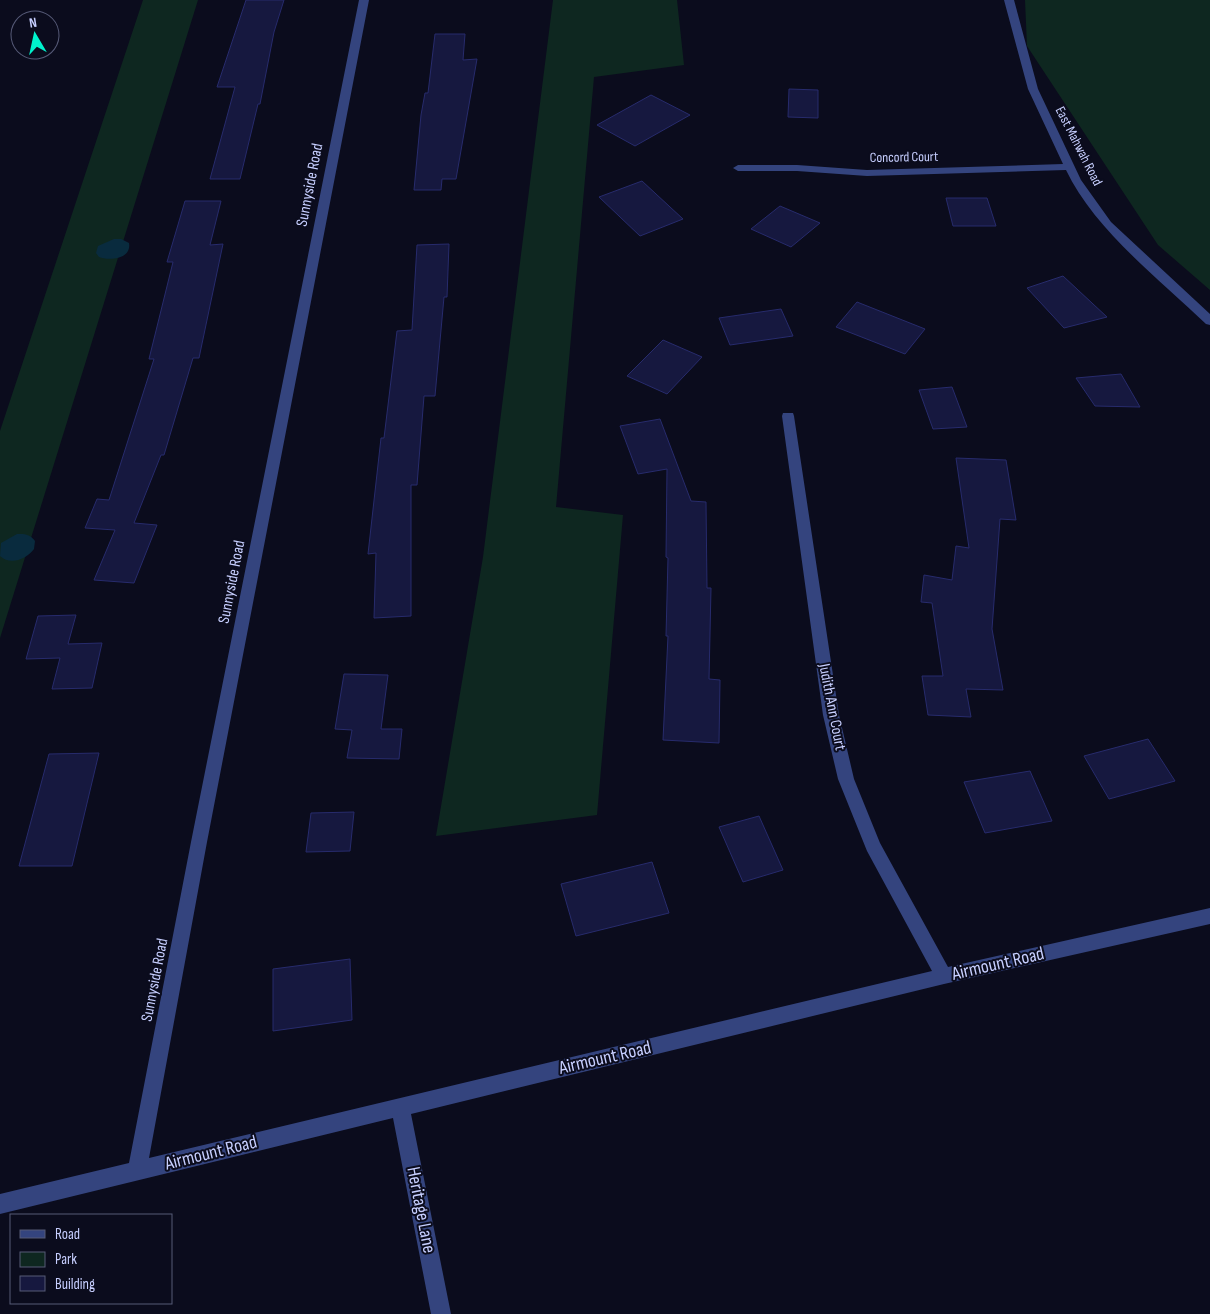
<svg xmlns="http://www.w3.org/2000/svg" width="1210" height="1314" viewBox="0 0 1210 1314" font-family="'Sofia Sans Condensed',sans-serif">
	<rect width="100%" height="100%" fill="#0b0c1d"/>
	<path fill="#0e2720" d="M143,0h55l-198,638v-207z
		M553,0h124l7,65 -90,12 -38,430 67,8 -26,300 -161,21 47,-279z
		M1025,0h185v290l-52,-45 -131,-199z"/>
	<path fill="#092b3e" d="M114,239h7l8,4c3,16 -20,18 -30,14l-3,-4 2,-7z
		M17,534c8,0 13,0 18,7l-1,8c-8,10 -23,17 -34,7l1,-13z"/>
	<path fill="#16183f" stroke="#272b6c" d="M246,0h38l-10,32 -14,72h-2l-18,75h-30l25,-92h-18z
		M435,34h30l-2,26 14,-1 -21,120h-14l-1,11h-27l7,-75 4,-22h3z
		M789,89l29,1v28l-30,-1z
		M651,95l39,20 -55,31 -38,-21z
		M642,181l41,38 -43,17 -41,-39z
		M946,198h41l9,28h-43z
		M185,201h36l-11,44 13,-1 -24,114h-6l-29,97h-3l-27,68 23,2 -23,58 -40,-3 21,-50 -30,-2 12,-29 12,1 45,-141h-5l24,-97h-6z
		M780,206l40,17 -29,24 -40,-18z
		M449,244l-2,53h-3l-9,99h-11l-7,89h-6v131l-37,2 2,-65 -8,1 13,-116h3l13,-107 15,-1 5,-85z
		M1063,276l44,41 -43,11 -37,-40z
		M857,302l68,27 -20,25 -69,-27z
		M781,309l12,27 -63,9 -11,-27z
		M663,340l39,17 -35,37 -40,-18z
		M1121,374l19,33 -45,-1 -19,-28z
		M952,387l15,40 -34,2 -14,-39z
		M660,419l31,82 15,1 1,86h4l-2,91 11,1 -1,63 -56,-3 5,-104h-2l2,-78 -2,-1 1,-88 -29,5 -18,-48z
		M956,458l50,2 10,60 -16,-1 -8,110 11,61 -37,-1 5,28 -43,-2 -6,-39h21l-11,-73 -11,-1 3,-27 28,5 4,-34 13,2z
		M76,615l-8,29 34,-1 -10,45 -40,1 8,-31 -34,1 12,-43z
		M344,674l44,1 -7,54h21l-3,30 -52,-1 5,-28 -17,-1z
		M1148,739l27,42 -66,18 -25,-43z
		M99,753l-27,113h-53l30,-112z
		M1030,771l22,50 -67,12 -21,-51z
		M354,812l-4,39 -44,1 5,-39z
		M759,816l24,54 -40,12 -24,-55z
		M652,862l17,51 -93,23 -15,-52z
		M350,959l2,61 -79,11v-62z"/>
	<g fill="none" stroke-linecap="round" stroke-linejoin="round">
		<path fill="#34447e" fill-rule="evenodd" d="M359,0h10l-162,842 -58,316 783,-187 -65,-120 -29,-72 -15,-64 -41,-299 1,-3h10l1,3 45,299 15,64 26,64 68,124 262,-59v16l-266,60 -533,130 40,200h-20l-38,-196 -393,96v-20l129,-31 62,-321z
			M1004,0h10l24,89 43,91 30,42 99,92v11l-4,-1c-47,-45 -112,-95 -140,-154l-199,6 -70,-5h-59l-5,-3 5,-3h59l70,5 196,-6 -35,-75z"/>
	</g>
	<g text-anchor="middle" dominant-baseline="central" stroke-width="4" stroke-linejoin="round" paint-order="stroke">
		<g font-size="14" fill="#c7cfff" stroke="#0b0c1d">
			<text transform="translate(1079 146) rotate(63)">East Mahwah Road</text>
			<text transform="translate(904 157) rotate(-1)">Concord Court</text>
		</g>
		<g font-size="16" fill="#c7cfff" stroke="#0b0c1d">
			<text transform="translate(310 185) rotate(-79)">Sunnyside Road</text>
			<text transform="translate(232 582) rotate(-79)">Sunnyside Road</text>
			<text transform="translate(832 707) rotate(79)">Judith Ann Court</text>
			<text transform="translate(155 980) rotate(-79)">Sunnyside Road</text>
		</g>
		<g font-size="19" fill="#c7cfff" stroke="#0b0c1d">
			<text transform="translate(998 964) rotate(-13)">Airmount Road</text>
			<text transform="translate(605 1058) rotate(-13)">Airmount Road</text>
			<text transform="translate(211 1153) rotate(-14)">Airmount Road</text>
			<text transform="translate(421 1210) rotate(79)">Heritage Lane</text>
		</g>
	</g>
	<rect x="10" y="1214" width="162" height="90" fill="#0b0c1d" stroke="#565a77"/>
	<rect x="20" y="1230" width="25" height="8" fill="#34447e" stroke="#565a77"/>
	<text x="55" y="1239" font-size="15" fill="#c7cfff">Road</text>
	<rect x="20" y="1252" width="25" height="15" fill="#0e2720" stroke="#565a77"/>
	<text x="55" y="1264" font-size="15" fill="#c7cfff">Park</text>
	<rect x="20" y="1276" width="25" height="15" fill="#16183f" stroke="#565a77"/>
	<text x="55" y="1289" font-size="15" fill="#c7cfff">Building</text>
	<g transform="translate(35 35) rotate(351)"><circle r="24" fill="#0b0c1d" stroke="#565a77"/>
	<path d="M0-4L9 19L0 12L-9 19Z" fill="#00f2cc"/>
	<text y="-8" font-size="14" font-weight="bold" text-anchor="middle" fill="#c7cfff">N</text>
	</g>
</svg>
